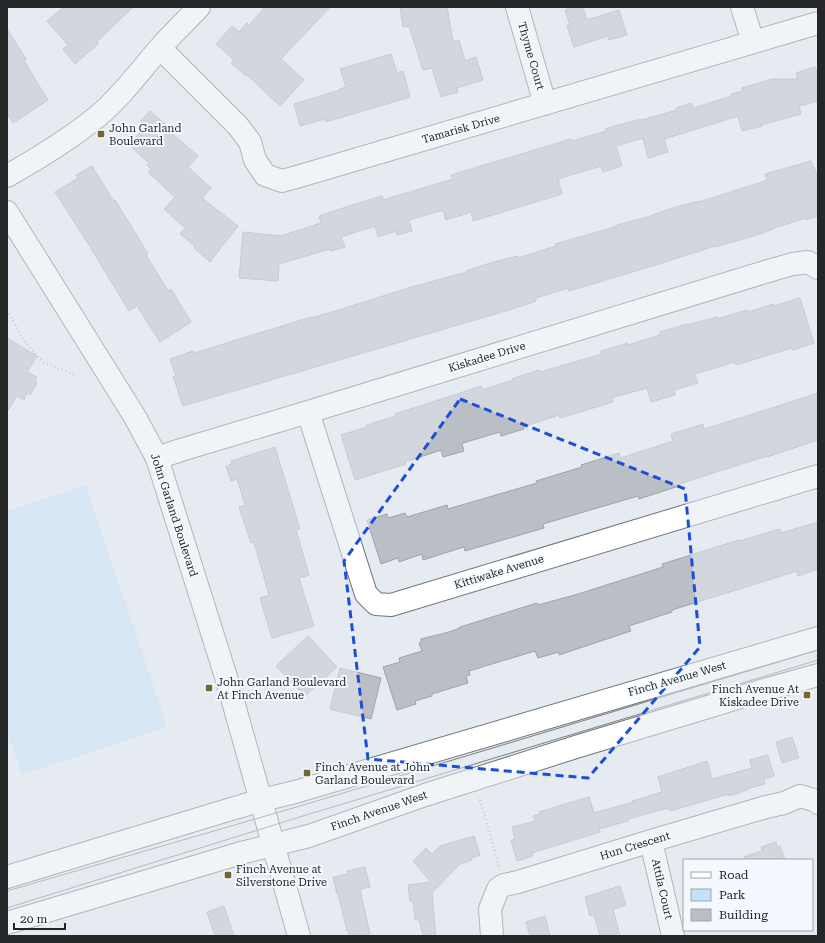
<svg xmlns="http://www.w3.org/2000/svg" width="825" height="943" viewBox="0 0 825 943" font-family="'Roboto Serif',serif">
	<rect width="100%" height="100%" fill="#e6ebf1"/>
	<path fill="#c5e0fb" d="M86,485l81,242 -145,48 -15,-44v-220z"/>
	<path fill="#b9bfc4" stroke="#9fa4a9" d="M64,7h69l-36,35 1,2 -23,20 -12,-15 5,-4 -21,-24z
		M265,7h65l-49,52 23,21 -24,26 -33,-31 -1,1 -15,-13 3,-3 -18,-16 16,-18 7,6 8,-9 2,2z
		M400,7h47l6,35 6,-2 6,21 11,-4 7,23 -26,8 1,4 -17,5 -9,-29 -9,2 -14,-44 -6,1z
		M572,7h11l4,13 32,-10 8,25 -18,5 -1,-4 -34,11 -7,-21 3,-1 -5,-15z
		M7,29l19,30 -2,2 24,39 -35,23 -6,-9z
		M391,54l6,19 6,-2 7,26 -84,25 -1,-3 -25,7 -6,-22 46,-14v-1l6,-2 -6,-18z
		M815,67l3,9v25l-19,5 2,8 -40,11 1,1 -20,5 -4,-15 -74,23 4,13 -20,6 -5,-20 -27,8 6,20 -19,6 -2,-6 -43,13 4,15 -89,27 -2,-9 -25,8 -3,-10 -34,10 3,11 -15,4 -1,-4 -18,6 -3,-11 -34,11 4,10 -15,4v-2l-51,15 -1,17 -39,-3 4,-46 38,4 40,-13 -2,-7 30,-10 33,-10 1,4 70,-21 -2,-4 120,-36 1,2 34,-10 -1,-2 17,-5 20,-5v1l35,-10 -1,-2 15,-5 2,5 39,-12 -1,-2 11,-3v-3l30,-9h26l-2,-6z
		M150,111l21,18 -2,2 29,25 -10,11 23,21 -9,10 36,28 -28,36 -16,-14 1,-2 -15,-12 5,-6 -21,-19 11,-12 -27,-25 3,-3 -4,-4 2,-2 -20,-18 11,-12 -2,-2 6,-8 -3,-2z
		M811,161l2,6h1l4,13v36l-12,4v-2l-32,10v1l-27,9 -32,9v-1l-59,19 -87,26 -1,-3 -32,10v3l-27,9 -326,96 -10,-30h3l-6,-17 23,-8 1,2 117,-36v1l31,-9 66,-21 59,-16 -1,-1 24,-8 27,-7 1,2 38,-12 -1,-2 60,-17v-1l23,-7v1l38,-13 23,-6v1l66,-21v-1h2l-2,-6z
		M92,166l22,36 1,-2 24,39 9,15 -2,1 22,36 3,-2 20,33 -31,20 -23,-36 -8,5 -40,-66 -34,-53 23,-14 -2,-3z
		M800,298l14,45 -21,7 -1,-2 -56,17 -1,-3 -40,12 3,9 -24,7 1,5 -24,7 -4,-14 -36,10 2,4 -53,16 -1,-3 -36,12 1,2 -23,7 -1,-4 -37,11 -1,1 2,7 -21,6 -2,-7 -36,12 1,2 -51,16 -14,-45 26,-8v-2l29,-9 -1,-2 59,-19 27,-9 1,4 31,-10 -1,-1 27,-9 1,2 62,-18 -1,-3 27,-8v2l32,-10v-3l27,-8v1l30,-8v2l30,-9 1,2 25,-8 1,2z
		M7,338l30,18 -10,16 10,5 -2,4 2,2 -7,12 -3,-2 -3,7 -7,-4 -10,16z
		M818,393v47l-51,17v-1l-88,28v2l-40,13 -1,-3 -95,28 1,4 -79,23 -1,-4 -41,13 -1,-6 -23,8 -1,-4 -17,6 -14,-44 20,-6 1,4 17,-5 2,4 40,-12 1,4 89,-26 -1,-2 46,-14 -1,-2 38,-12 2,5 49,-16 3,-1 -2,-7 32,-10 1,5 46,-14z
		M275,447l25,82 -4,1 13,45 -10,3 15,48 -42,12 -12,-40 9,-3 -15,-53 -3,1 -12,-36 6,-2 -8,-26 -6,2 -5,-15 6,-2 -1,-3z
		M818,522v47l-20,7 -1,-5 -125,39v2l-43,14 2,5 -72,24v-3l-21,6 -3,-7 -66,20 1,4 -4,1 2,7 -36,11v2l-17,5 1,3 -19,6 -14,-43 17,-5 -1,-4 23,-7 -3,-8 2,-1v-3l28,-7 11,-4v-1l77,-24 1,2 40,-11 85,-27 -1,-3 77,-24v1l41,-12 1,4z
		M308,636l29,31 -32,29 -29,-30z
		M340,668l41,10 -10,41 -41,-10z
		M792,737l7,21 -17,5 -6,-21z
		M768,755l6,21 -10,3 1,5 -18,5v1l-18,6v-2l-59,17 -2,-3 -40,11v2l-29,8 1,3 -68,21 1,3 -16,5 -6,-21 4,-1 -3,-12 23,-6 -2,-5 7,-2 -1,-2 50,-15 5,16 39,-11 -1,-1 30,-9 -4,-15 49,-16 5,18 40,-11 -2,-8z
		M474,836l6,19 -9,3 1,2 -12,4 -28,29 4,43h-13l-4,-16h-4l-2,-19h-3l-2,-16 23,-3 -18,-21 13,-13 6,6 8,-8z
		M776,842l1,5 3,-1 5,14h-40l-1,-3 18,-6 -1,-4z
		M365,867l5,20 -10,2 10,45 -11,2h-10l-1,-6 -1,1 -9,-37h-1l-4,-17 15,-3 -1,-3z
		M620,886l6,19 -13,4 7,27h-20l-6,-21 -4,1 -5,-19z
		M224,906l10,30h-19l-8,-24z
		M545,916l5,20h-20l-4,-14z"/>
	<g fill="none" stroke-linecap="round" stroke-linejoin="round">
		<g stroke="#70757a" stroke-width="24">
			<path id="minor" d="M517,7l28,97
				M742,7l11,35
				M160,48l78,78 12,16 5,18 10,15 17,6 18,-5 518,-153
				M7,176c32,-18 63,-37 91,-60 24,-20 41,-44 61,-67 13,-15 27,-28 40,-42
				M7,212l128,205 22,41 70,222 72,256
				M308,412l58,182 10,10 15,1 427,-129
				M157,458l24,-8 127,-38 467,-143 18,-5 15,-2 10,6
				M651,841l22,95
				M492,936l-2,-27 8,-20 6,-4 14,-3 133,-41 115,-34 18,-4 16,-7 17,5 1,2"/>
		</g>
		<g stroke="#70757a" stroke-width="24">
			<path id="major" d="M7,877l221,-67 34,-10 33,-8 523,-154
				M7,923l234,-70 68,-17 116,-41 154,-49 185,-56 54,-15"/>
		</g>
		<path stroke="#a2a6ab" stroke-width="2.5" stroke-dasharray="1 3" stroke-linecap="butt" d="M7,268v-1
			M7,310l17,31 19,21 32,13
			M480,800l19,67"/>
		<use href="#minor" stroke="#fff" stroke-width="22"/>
		<use href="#major" stroke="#fff" stroke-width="22"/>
		<path stroke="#7b7e82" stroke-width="1" d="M7,891l293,-85 518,-156
			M7,908l296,-92 515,-156"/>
	</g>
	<path d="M0 0H825V943H0ZM460,399l225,90 15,158 -112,131 -220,-19 -24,-198z" fill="#e6ebf1" fill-opacity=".55" fill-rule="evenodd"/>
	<path fill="none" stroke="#1d4ed8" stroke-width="3" stroke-dasharray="8 5" stroke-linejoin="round" d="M460,399l225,90 15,158 -112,131 -220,-19 -24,-198z"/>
	<g fill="#736835" stroke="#f3f9fe" stroke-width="1.5">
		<rect x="97" y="130" width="8" height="8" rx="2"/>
		<rect x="205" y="684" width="8" height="8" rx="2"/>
		<rect x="803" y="691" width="8" height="8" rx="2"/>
		<rect x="303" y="769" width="8" height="8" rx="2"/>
		<rect x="224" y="871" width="8" height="8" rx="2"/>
	</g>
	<g text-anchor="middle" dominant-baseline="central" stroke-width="4" stroke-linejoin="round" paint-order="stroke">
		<g font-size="11" fill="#242628" stroke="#f3f9fe">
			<text transform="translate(531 56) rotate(74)">Thyme Court</text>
			<text transform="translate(461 129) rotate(-16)">Tamarisk Drive</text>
			<text transform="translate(487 357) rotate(-17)">Kiskadee Drive</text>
			<text transform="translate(174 515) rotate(72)">John Garland Boulevard</text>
			<text transform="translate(499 572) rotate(-17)">Kittiwake Avenue</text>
			<text transform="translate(677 679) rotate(-16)">Finch Avenue West</text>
			<text transform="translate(379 811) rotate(-19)">Finch Avenue West</text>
			<text transform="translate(635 846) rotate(-17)">Hun Crescent</text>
			<text transform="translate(662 889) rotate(77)">Attila Court</text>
		</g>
		<g font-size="11" fill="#242628" stroke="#f3f9fe" text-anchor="start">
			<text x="109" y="128">John Garland<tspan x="109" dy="13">Boulevard</tspan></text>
			<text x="217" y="682">John Garland Boulevard<tspan x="217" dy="13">At Finch Avenue</tspan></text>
			<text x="799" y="689" text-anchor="end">Finch Avenue At<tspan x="799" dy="13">Kiskadee Drive</tspan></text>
			<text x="315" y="767">Finch Avenue at John<tspan x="315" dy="13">Garland Boulevard</tspan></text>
			<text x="236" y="869">Finch Avenue at<tspan x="236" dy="13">Silverstone Drive</tspan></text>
		</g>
	</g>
	<rect width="825" height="943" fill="none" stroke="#242628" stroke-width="16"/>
	<rect x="683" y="859" width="130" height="72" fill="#f3f9fe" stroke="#a0a5a8"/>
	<rect x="691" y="872" width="20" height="6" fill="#ffffff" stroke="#a0a5a8"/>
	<text x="719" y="879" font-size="12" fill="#242628">Road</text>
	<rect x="691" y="889" width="20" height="12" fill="#c5e0fb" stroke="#a0a5a8"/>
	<text x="719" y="899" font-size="12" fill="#242628">Park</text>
	<rect x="691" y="909" width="20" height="12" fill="#b9bfc4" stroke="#a0a5a8"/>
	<text x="719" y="919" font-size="12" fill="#242628">Building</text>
	<path d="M14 923v6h51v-6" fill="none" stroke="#242628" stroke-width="2"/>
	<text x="20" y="923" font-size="12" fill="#242628" stroke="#f3f9fe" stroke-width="3" paint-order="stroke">20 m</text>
</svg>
